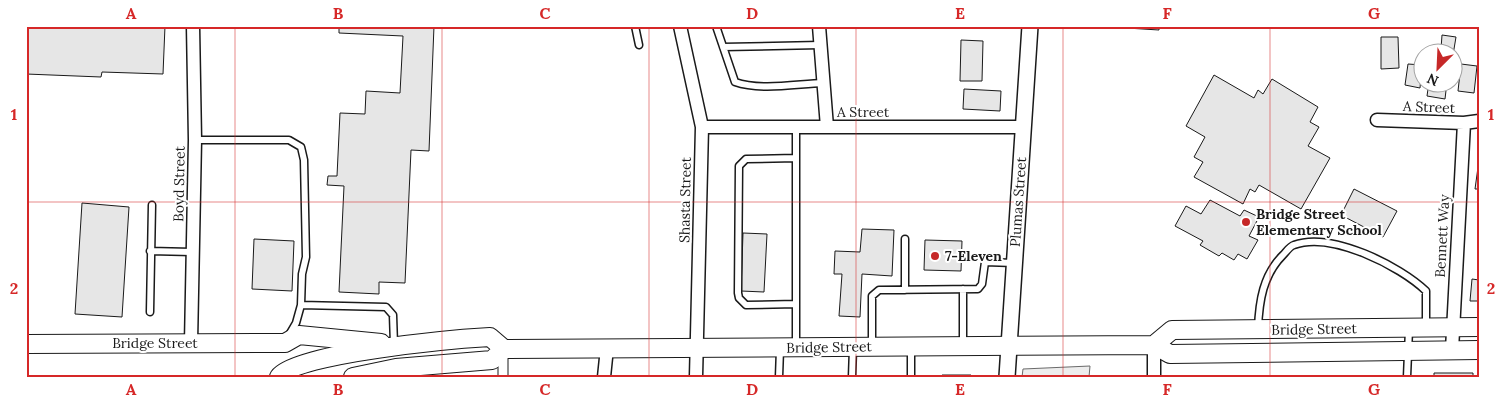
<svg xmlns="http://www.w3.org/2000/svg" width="1505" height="403" viewBox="0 0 1505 403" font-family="Lora,serif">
	<rect width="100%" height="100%" fill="#fff"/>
	<path fill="#ededed" stroke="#6a6a6a" d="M1090,366l-1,11h-67l1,-8z"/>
	<path fill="#e6e6e6" stroke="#1a1a1a" d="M26,26h139l-2,48 -61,-2 -1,5 -75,-3z
		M339,26h95l-5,125 -18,-1 -6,133 -26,-1v12l-40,-2 5,-106 -17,-1 1,-9h9l3,-63 25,1 1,-23 34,2 3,-57 -64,-3z
		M1094,26h65v4z
		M1442,35l14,2 -3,18 -1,-3h-19l1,-4 7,1z
		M1381,37h17l1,31 -18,1z
		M961,40l22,1 -1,40h-22z
		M1408,64l14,1 -2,23 -15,-3z
		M1461,64l16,2 -3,27 -16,-2z
		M1214,75l40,23 4,-8 5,4 9,-15 46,28 -8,15 9,5 -11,19 22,12 -29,51 -42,-24 -4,7 -5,-3 -7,15 -49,-27 9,-15 -9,-5 11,-20 -19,-11z
		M1429,82h18l-2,17 -18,-3z
		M964,89l37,2 -1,20 -37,-2z
		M1479,160v29h-4z
		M1354,189l43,22 -14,26 -42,-22z
		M1210,200l30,16 4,-6 15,7 -10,19 9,4 -11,19 -9,-5 -4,6 -12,-7 -3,3 -19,-11 3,-4 -28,-15 11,-20 15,8z
		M82,203l47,4 -7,110 -47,-3z
		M862,229l32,1 -2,46 -30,-2 -2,43 -21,-1 3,-42h-8l1,-23 25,1z
		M743,233l24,1 -3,58 -23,-1z
		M254,239l40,2 -2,50 -40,-2z
		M925,240l37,1 -1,30 -37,-1z
		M1472,279l7,1v21h-9z
		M1434,373h39v4h-39z
		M942,375h29l2,2h-30z"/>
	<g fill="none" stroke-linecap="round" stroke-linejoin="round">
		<g stroke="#1a1a1a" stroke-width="9">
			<path id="service" d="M635,26l4,19
				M716,26l19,56c26,9 61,2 88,1
				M723,47l97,-2
				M195,140h94l12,7 3,13 2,97 -4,17 -1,31 -5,18 -7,12
				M150,251l42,1
				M963,289v57
				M905,290v-51
				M796,304l-50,1 -7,-7 -1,-5 1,-127 7,-7 50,-1
				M301,305l85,2 7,8 1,30
				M150,312l2,-107
				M1258,329c1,-28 5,-54 25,-74 3,-3 7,-9 11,-10 37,-14 106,21 132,46v35
				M796,346v-219
				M872,346v-50l7,-6 99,-1 4,-5 3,-22 29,1
				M779,377l1,-28
				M852,377l1,-29
				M911,377v-30
				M1407,377l2,-48"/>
		</g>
		<g stroke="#1a1a1a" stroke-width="11">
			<path id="pedestrian" d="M503,377v-25"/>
		</g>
		<g stroke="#1a1a1a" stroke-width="15">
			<path id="minor" d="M680,26l22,101 -6,250
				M819,26l8,101
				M1377,120l87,3 15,-2
				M702,127h322
				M191,343l4,-203 -2,-114
				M1452,350l12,-227
				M604,377l3,-29
				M1154,377v-32"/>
		</g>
		<g stroke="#1a1a1a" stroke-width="18">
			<path id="tertiary" d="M1007,377l23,-351"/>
		</g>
		<g stroke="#1a1a1a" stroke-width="20">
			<path id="secondary" d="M26,344l259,-1 14,-8 82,8
				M1154,345l18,-15 307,-3
				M279,377c17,-24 176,-38 211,-40l14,12 650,-4 16,9 309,-4
				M353,377l43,-9 96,-8 12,-11"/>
		</g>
		<use href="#service" stroke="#fff" stroke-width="6"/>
		<use href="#pedestrian" stroke="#fff" stroke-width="9"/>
		<use href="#minor" stroke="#fff" stroke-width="12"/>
		<use href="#tertiary" stroke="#fff" stroke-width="15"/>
		<use href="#secondary" stroke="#fff" stroke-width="18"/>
	</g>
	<path fill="none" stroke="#d62828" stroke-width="1" stroke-opacity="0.55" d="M235,26v351M442,26v351M649,26v351M856,26v351M1063,26v351M1270,26v351M26,202h1453"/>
	<g fill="#c62828" stroke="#fff" stroke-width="2">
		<circle cx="1246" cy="222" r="5"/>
		<circle cx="935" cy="256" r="5"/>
	</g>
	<g text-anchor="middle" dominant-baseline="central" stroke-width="4" stroke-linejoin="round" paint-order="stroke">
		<g font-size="14" fill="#1a1a1a" stroke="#fff">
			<text transform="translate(1429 107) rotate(2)">A Street</text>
			<text x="863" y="112">A Street</text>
			<text transform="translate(179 184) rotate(-89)">Boyd Street</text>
			<text transform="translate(685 200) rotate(-89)">Shasta Street</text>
			<text transform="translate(1018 202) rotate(-86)">Plumas Street</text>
			<text transform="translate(1442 236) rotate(-87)">Bennett Way</text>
			<text transform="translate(1314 329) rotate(-1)">Bridge Street</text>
			<text x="155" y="343">Bridge Street</text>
			<text transform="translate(829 347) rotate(-1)">Bridge Street</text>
		</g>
		<g font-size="14" font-weight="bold" fill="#1a1a1a" stroke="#fff" text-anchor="start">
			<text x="1256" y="214">Bridge Street<tspan x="1256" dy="16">Elementary School</tspan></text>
			<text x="945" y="256">7-Eleven</text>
		</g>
	</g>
	<rect width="1505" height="403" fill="none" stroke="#ffffff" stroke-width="55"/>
	<g transform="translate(1438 68) rotate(204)"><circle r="24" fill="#ffffff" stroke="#a3a3a3"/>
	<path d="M0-4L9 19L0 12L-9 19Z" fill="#c62828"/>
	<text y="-8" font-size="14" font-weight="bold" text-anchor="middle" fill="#1a1a1a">N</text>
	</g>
	<rect x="28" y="28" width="1450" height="348" fill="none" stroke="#d62828" stroke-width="2"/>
	<g font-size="16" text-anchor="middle" font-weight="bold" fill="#d62828">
		<text x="131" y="19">A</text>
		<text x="338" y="19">B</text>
		<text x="545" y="19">C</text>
		<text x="752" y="19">D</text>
		<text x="960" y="19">E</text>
		<text x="1167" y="19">F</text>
		<text x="1374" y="19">G</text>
		<text x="14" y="120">1</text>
		<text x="1491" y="120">1</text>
		<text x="14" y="294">2</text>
		<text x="1491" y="294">2</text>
		<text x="131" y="395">A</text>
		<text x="338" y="395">B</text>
		<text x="545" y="395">C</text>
		<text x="752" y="395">D</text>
		<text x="960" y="395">E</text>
		<text x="1167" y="395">F</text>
		<text x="1374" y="395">G</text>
	</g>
</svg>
